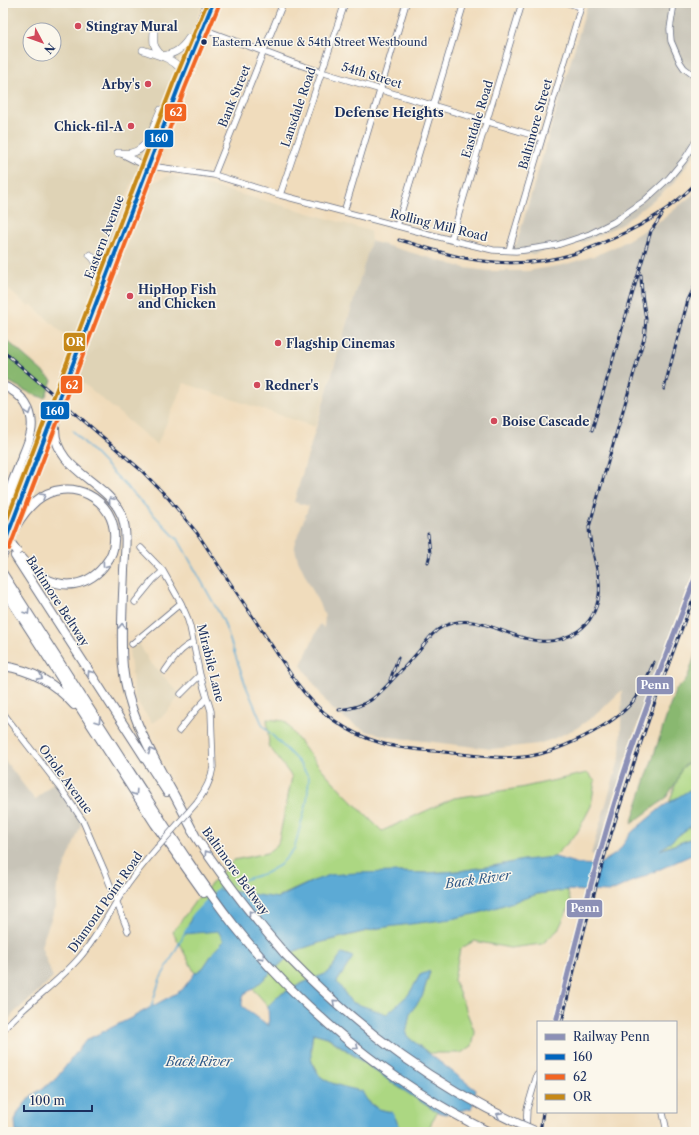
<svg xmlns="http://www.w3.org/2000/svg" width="699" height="1135" viewBox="0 0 699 1135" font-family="'Libre Caslon Text',serif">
	<rect width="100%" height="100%" fill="#fbf7ec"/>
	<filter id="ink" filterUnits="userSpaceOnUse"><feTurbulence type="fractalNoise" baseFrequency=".025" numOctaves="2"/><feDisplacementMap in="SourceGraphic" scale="8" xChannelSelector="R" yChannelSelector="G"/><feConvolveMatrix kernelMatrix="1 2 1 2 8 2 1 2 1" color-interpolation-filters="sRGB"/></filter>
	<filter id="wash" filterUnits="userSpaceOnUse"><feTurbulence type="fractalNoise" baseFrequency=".012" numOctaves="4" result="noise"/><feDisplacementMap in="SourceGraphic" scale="16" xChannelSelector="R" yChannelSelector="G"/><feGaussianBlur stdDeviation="0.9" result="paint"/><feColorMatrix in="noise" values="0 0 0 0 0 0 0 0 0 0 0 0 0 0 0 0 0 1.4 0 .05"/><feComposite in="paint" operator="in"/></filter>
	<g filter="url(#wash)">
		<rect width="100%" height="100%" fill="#f0dcbc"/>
		<path fill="#dfd3b6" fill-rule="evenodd" d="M3,3h200l-26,62 -70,183 -34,95 -42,-39 -2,3 -26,-22zM30,30h24v24h-24z
			M170,175l125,34 75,22 1,10 -56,186 -131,-44 -27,62 -82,-69 42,-117 4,2 31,-78z
			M139,643l10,18 32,34 -18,21 -11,7 -17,-24 -6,-48z"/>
		<path fill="#c8c4b8" d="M588,3h108v149l-22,31 -27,22 -27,20 -36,17 -51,12 -22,1 6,-13z
			M696,191v378l-33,86 -31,85 -36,116 -5,-2 29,-97 2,-67 -24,23 -21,15 -24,11 -15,5 -46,5 -102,-12 -24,-6 -11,-6 -24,-16 -30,-44 19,-41 4,4 1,-12 -27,-56 -4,-15 15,-39 -15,-4 77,-261 94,27 24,3h39l35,-6 34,-10 24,-11 42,-25 28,-23z
			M3,758l32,42 19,-18 28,41 -25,63 -2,22 -14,38 12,32 -38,34 -12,13z"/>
		<path fill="#acd782" stroke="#648370" d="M267,719l18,2c27,41 62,76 97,110l72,-33 66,-10 67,-15 8,8 -4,25 -14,27 -24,25 -29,2 -31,6 -34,5 -35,2 -29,-1 -82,9 -33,15 -22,14 -43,40 -12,18 -8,5 -22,-41 23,-32 38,-40 33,-7 11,-9 14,-67 -23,-31z
			M696,756v30l-27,17 12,-34z
			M696,822v15l-37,13 34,-26z
			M567,890l4,13 -13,27 -16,14 -32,4 -36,-7 -14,8 -6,31 21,53 -3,13 -11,7h-32l-20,-15 -3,-4 4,-21 12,-16 8,-25 -10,3 -11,19 -22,21 -36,-13 -14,-20 16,-25 -25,16 -23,9 -26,13 -11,11 -15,-17 42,-38 24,-8 60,-15 159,-34z
			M313,1033l14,4 70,49 40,26 -7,14 -8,6h-22l-1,-7 -7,-13 -14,-3 -11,-9 -24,-13 -14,-5 -11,-7 -8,-18z"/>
		<path fill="#89b870" stroke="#527467" d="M3,337l49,43 -7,18c-15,-3 -28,-13 -42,-19z
			M696,652v104l-15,13 -4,12 -12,18 -34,25 44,-133 12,-12z"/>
		<path fill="#5baad5" stroke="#3b6c9a" d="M696,786v36l-36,28 36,-13v16l-87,39 -42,-2 -29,4 -59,19 -28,6 -72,9 -57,14 -27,9 -42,38 -9,5 -2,8v4l27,20 -1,-20 11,-11 26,-13 23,-9 14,-20 11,4 -16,25 14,20 36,12 22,-20 11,-19 10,-4 -8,26 -12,16 -4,21 3,4 67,52 -4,18 -27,6 -8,-2 -40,-26 -69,-49 -15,-4c-9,45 11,50 49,58 7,15 13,18 30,21l7,13 1,7h-384l-1,-11 3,-9 13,-16 24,-16 31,-40 45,-22 51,-28 13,-17 8,-5 12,-18 9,-9 -6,-10 -34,3 8,-18 25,-27 61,9 35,-17 17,-6 26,-2 39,-1 31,1 33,-2 34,-5 31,-6 31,-3 24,7 19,1 19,-12 15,-21 30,-25z"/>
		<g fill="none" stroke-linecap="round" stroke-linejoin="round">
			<path stroke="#5baad5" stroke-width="1.5" d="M73,431l106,110 44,79 23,66 17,40 34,34 12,17 -2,25 -13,47 -14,16 -14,8 -33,10
				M214,893l5,-6 6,-1
				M192,917l2,-3 16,-17
				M151,1007l9,-28 8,-14 21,-41"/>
		</g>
	</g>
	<g filter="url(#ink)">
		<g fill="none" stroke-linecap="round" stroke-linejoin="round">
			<g stroke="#666c7f" stroke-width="7">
				<path id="minor" d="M568,3l13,4
					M674,3l-4,26 1,12 9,21 4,6 12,9
					M200,28l91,34 30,10 221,66
					M122,154l16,8 5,3 71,10 66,20 171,45 42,10 23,1 9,-1 32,-5 33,-11 24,-12 30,-21 25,-23 15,-18 12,-19
					M214,175l69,-172
					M280,195l65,-192
					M344,212l62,-209
					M397,226l67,-223
					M451,240l71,-237
					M509,250l73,-247
					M141,548l22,23 18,32 6,14 3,10 10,48 11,36 2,56c-2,14 -8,24 -16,35
					M135,602l18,-22 10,-9
					M132,644l49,-41
					M165,671c8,-11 15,-23 28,-28
					M181,694l19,-19
					M3,713l57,74 23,34 22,51 23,59
					M179,731l16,-20 12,-13
					M3,1030c23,-27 54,-46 77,-73 17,-20 28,-42 42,-64 10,-16 23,-31 35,-45
					M663,1113l4,19
					M526,1132l1,-23 10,-34"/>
			</g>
			<g stroke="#666c7f" stroke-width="8">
				<path id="major" d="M154,31c-1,13 -1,15 8,25 13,-2 20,-7 27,-18
					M143,50c15,5 27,7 38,19l-1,3
					M162,118l45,-115
					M118,153c4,0 9,1 13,0 19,-4 22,-28 30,-43
					M90,255c10,8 7,16 5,27
					M84,322l21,-58 47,-121
					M60,397l119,-311 34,-83
					M48,415l10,-25
					M3,523l12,-31 26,-58
					M5,541l50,-131"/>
			</g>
			<g stroke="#666c7f" stroke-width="10">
				<path id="highway" d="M3,386c19,7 32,25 28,46 -2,12 -9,24 -13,36 -6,14 -11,29 -15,44
					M62,392c-3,12 -7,24 -7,36 -1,43 53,53 67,88 6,17 3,37 2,54 -1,32 -4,65 -1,97 4,43 25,80 45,117 10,17 18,34 27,51
					M3,555c8,-20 16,-39 33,-54 32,-27 82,-3 78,40 0,8 -3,16 -8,22 -7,11 -19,19 -32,21 -21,3 -40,-10 -52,-26
					M15,556l152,236
					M3,574c40,63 80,125 120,187 36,55 70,111 110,163 68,86 157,159 256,208
					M3,588l152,236 49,69
					M3,666c29,4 52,17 71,39
					M192,831c28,43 59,84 93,123"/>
			</g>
			<use href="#minor" stroke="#fff" stroke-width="5.5"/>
			<use href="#major" stroke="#fff" stroke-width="7"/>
			<use href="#highway" stroke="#fff" stroke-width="8"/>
			<g stroke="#1b2f5e" stroke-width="3">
				<path id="rail" d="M399,240c24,6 47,15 71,19 34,6 70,5 103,-5 15,-4 29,-11 43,-17 31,-14 56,-29 80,-54
					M641,275l1,20 4,24 -2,21
					M3,351l139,120 27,28 28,34 99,149c21,29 50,51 85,61 20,6 42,7 63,9 26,3 52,7 79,5 32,-3 91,-31 111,-57 9,-11 14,-25 20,-38
					M664,389l24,-89 8,-16
					M592,430l59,-199 11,-16
					M428,534l2,20 -2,8
					M390,680l8,-22
					M339,710c28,-3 37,-12 55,-32 9,-9 17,-18 25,-27 7,-9 14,-20 25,-25 44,-21 84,38 134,5 12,-8 19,-22 21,-36 3,-21 -10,-45 -10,-68l56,-192
					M562,1022c9,-40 19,-81 30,-121 28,-105 65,-208 104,-310
					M540,1132l3,-20"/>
			</g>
			<use href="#rail" stroke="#fbf7ec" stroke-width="1.5" stroke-dasharray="4.5" stroke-linecap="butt"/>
			<g stroke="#666c7f" stroke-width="7" stroke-linecap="butt">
				<path id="minor-bridge" d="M157,848l40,-46"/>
			</g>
			<g stroke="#666c7f" stroke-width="10" stroke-linecap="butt">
				<path id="highway-bridge" d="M3,532l14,19
					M285,954c73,75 153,136 250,177"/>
			</g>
			<use href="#minor-bridge" stroke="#fff" stroke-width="5.5"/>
			<use href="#highway-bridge" stroke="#fff" stroke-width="8"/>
			<g stroke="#fbf7ec" stroke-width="7">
				<path id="bus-1" d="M3,547l176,-461 34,-83"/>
			</g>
			<g stroke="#fbf7ec" stroke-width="7">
				<path id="bus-2" d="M9,549l176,-461 34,-83"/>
			</g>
			<g stroke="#fbf7ec" stroke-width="7">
				<path id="bus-3" d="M3,530l170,-446 34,-81"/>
			</g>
			<use href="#bus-1" stroke="#0065bd" stroke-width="4"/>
			<use href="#bus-2" stroke="#f26522" stroke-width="4"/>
			<use href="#bus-3" stroke="#c68818" stroke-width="4"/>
			<g stroke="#fbf7ec" stroke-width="8">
				<path id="rail-1" d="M556,1022c20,-83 41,-165 67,-246 22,-68 48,-134 73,-200"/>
			</g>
			<use href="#rail-1" stroke="#8c90b6" stroke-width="5"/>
		</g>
		<defs><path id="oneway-chevron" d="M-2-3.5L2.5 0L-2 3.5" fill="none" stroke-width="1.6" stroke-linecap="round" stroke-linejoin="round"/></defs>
		<g stroke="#8d97ae">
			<use href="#oneway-chevron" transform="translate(29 412) rotate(72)"/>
			<use href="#oneway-chevron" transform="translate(43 496) rotate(-30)"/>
			<use href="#oneway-chevron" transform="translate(111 500) rotate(-131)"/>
			<use href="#oneway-chevron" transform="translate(105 565) rotate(127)"/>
			<use href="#oneway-chevron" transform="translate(27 612) rotate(57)"/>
			<use href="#oneway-chevron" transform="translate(122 626) rotate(-88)"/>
			<use href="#oneway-chevron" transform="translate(90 673) rotate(-123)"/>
			<use href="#oneway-chevron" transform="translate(40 677) rotate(28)"/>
			<use href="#oneway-chevron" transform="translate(98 721) rotate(57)"/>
			<use href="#oneway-chevron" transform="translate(151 751) rotate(-117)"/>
			<use href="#oneway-chevron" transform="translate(135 793) rotate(57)"/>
			<use href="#oneway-chevron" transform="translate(207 853) rotate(-124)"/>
			<use href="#oneway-chevron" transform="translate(251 913) rotate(-129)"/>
			<use href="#oneway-chevron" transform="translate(262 957) rotate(48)"/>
			<use href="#oneway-chevron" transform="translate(335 1002) rotate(-138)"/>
			<use href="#oneway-chevron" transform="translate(356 1047) rotate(38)"/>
			<use href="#oneway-chevron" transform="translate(499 1115) rotate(-154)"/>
		</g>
	</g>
	<g fill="#d1495b" stroke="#fbf7ec" stroke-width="1.5">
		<circle cx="78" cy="26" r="4"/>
		<circle cx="148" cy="84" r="4"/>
		<circle cx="131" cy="126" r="4"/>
		<circle cx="130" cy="296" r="4"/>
		<circle cx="278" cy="343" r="4"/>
		<circle cx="257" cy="385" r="4"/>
		<circle cx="494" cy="421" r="4"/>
	</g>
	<circle fill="#1b2f5e" stroke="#fbf7ec" stroke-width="1.5" cx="204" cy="42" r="3.5"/>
	<g text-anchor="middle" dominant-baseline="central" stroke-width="3" stroke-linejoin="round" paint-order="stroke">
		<g font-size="11" fill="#1b2f5e" stroke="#fbf7ec" text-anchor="start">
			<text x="212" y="42">Eastern Avenue &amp; 54th Street Westbound</text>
		</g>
		<g font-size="12" font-weight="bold" fill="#1b2f5e" stroke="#fbf7ec" text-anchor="start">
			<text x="86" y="26">Stingray Mural</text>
			<text x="140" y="84" text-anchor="end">Arby's</text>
			<text x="123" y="126" text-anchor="end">Chick-fil-A</text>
			<text x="138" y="289">HipHop Fish<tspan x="138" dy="14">and Chicken</tspan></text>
			<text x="286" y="343">Flagship Cinemas</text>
			<text x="265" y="385">Redner's</text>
			<text x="502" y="421">Boise Cascade</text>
		</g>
		<g font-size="12" fill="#1b2f5e" stroke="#fbf7ec">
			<text transform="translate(372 75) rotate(17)">54th Street</text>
			<text transform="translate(234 96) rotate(-68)">Bank Street</text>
			<text transform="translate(298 107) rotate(-71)">Lansdale Road</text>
			<text transform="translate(477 119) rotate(-73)">Eastdale Road</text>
			<text transform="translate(535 124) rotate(-74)">Baltimore Street</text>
			<text transform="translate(439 225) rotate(14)">Rolling Mill Road</text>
			<text transform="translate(104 237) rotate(-69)">Eastern Avenue</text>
			<text transform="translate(58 601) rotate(57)">Baltimore Beltway</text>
			<text transform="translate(211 663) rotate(76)">Mirabile Lane</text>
			<text transform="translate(66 779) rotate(54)">Oriole Avenue</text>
			<text transform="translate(236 871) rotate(54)">Baltimore Beltway</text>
			<text transform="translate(105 902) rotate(-55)">Diamond Point Road</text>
		</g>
		<g font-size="13" font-weight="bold" fill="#1b2f5e" stroke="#fbf7ec">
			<text x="389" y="112">Defense Heights</text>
		</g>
		<g font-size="13" font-style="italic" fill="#315a88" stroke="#fbf7ec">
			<text transform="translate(478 879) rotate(-8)">Back River</text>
			<text x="199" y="1061">Back River</text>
		</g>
	</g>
	<g stroke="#fbf7ec" stroke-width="1.5">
		<rect x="164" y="103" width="23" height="19" rx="4" fill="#f26522"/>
		<rect x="144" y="129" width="30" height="19" rx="4" fill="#0065bd"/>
		<rect x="63" y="332" width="23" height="20" rx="4" fill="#c68818"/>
		<rect x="60" y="375" width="23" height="19" rx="4" fill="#f26522"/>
		<rect x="40" y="401" width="30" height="19" rx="4" fill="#0065bd"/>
		<rect x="636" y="676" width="38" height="19" rx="4" fill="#8c90b6"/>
		<rect x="566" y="899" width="37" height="19" rx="4" fill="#8c90b6"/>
	</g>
	<g font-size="11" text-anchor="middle" font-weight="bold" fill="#fff">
		<text x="176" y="116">62</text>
		<text x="159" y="142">160</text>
		<text x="75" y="346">OR</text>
		<text x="72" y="389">62</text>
		<text x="55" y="415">160</text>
		<text x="655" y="689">Penn</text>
		<text x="585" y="912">Penn</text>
	</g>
	<rect width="699" height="1135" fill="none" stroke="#fbf7ec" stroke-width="16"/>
	<rect x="537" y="1021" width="140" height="92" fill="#fbf7ec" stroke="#a1a7b3"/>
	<rect x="545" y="1034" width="20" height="6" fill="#8c90b6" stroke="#a1a7b3"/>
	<text x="573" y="1041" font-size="12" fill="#1b2f5e">Railway Penn</text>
	<rect x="545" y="1054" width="20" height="6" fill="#0065bd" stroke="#a1a7b3"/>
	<text x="573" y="1061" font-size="12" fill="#1b2f5e">160</text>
	<rect x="545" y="1074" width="20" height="6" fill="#f26522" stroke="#a1a7b3"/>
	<text x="573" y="1081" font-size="12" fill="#1b2f5e">62</text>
	<rect x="545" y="1094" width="20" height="6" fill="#c68818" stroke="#a1a7b3"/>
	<text x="573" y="1101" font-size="12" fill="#1b2f5e">OR</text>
	<g transform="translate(42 42) rotate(131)"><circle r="19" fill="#fbf7ec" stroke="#a1a7b3"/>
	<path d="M0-3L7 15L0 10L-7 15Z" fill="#d1495b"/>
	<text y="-6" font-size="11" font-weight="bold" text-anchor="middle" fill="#1b2f5e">N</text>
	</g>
	<path d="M24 1105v6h68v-6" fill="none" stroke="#1b2f5e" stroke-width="2"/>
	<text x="30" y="1105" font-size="12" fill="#1b2f5e" stroke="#fbf7ec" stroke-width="3" paint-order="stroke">100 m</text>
</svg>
